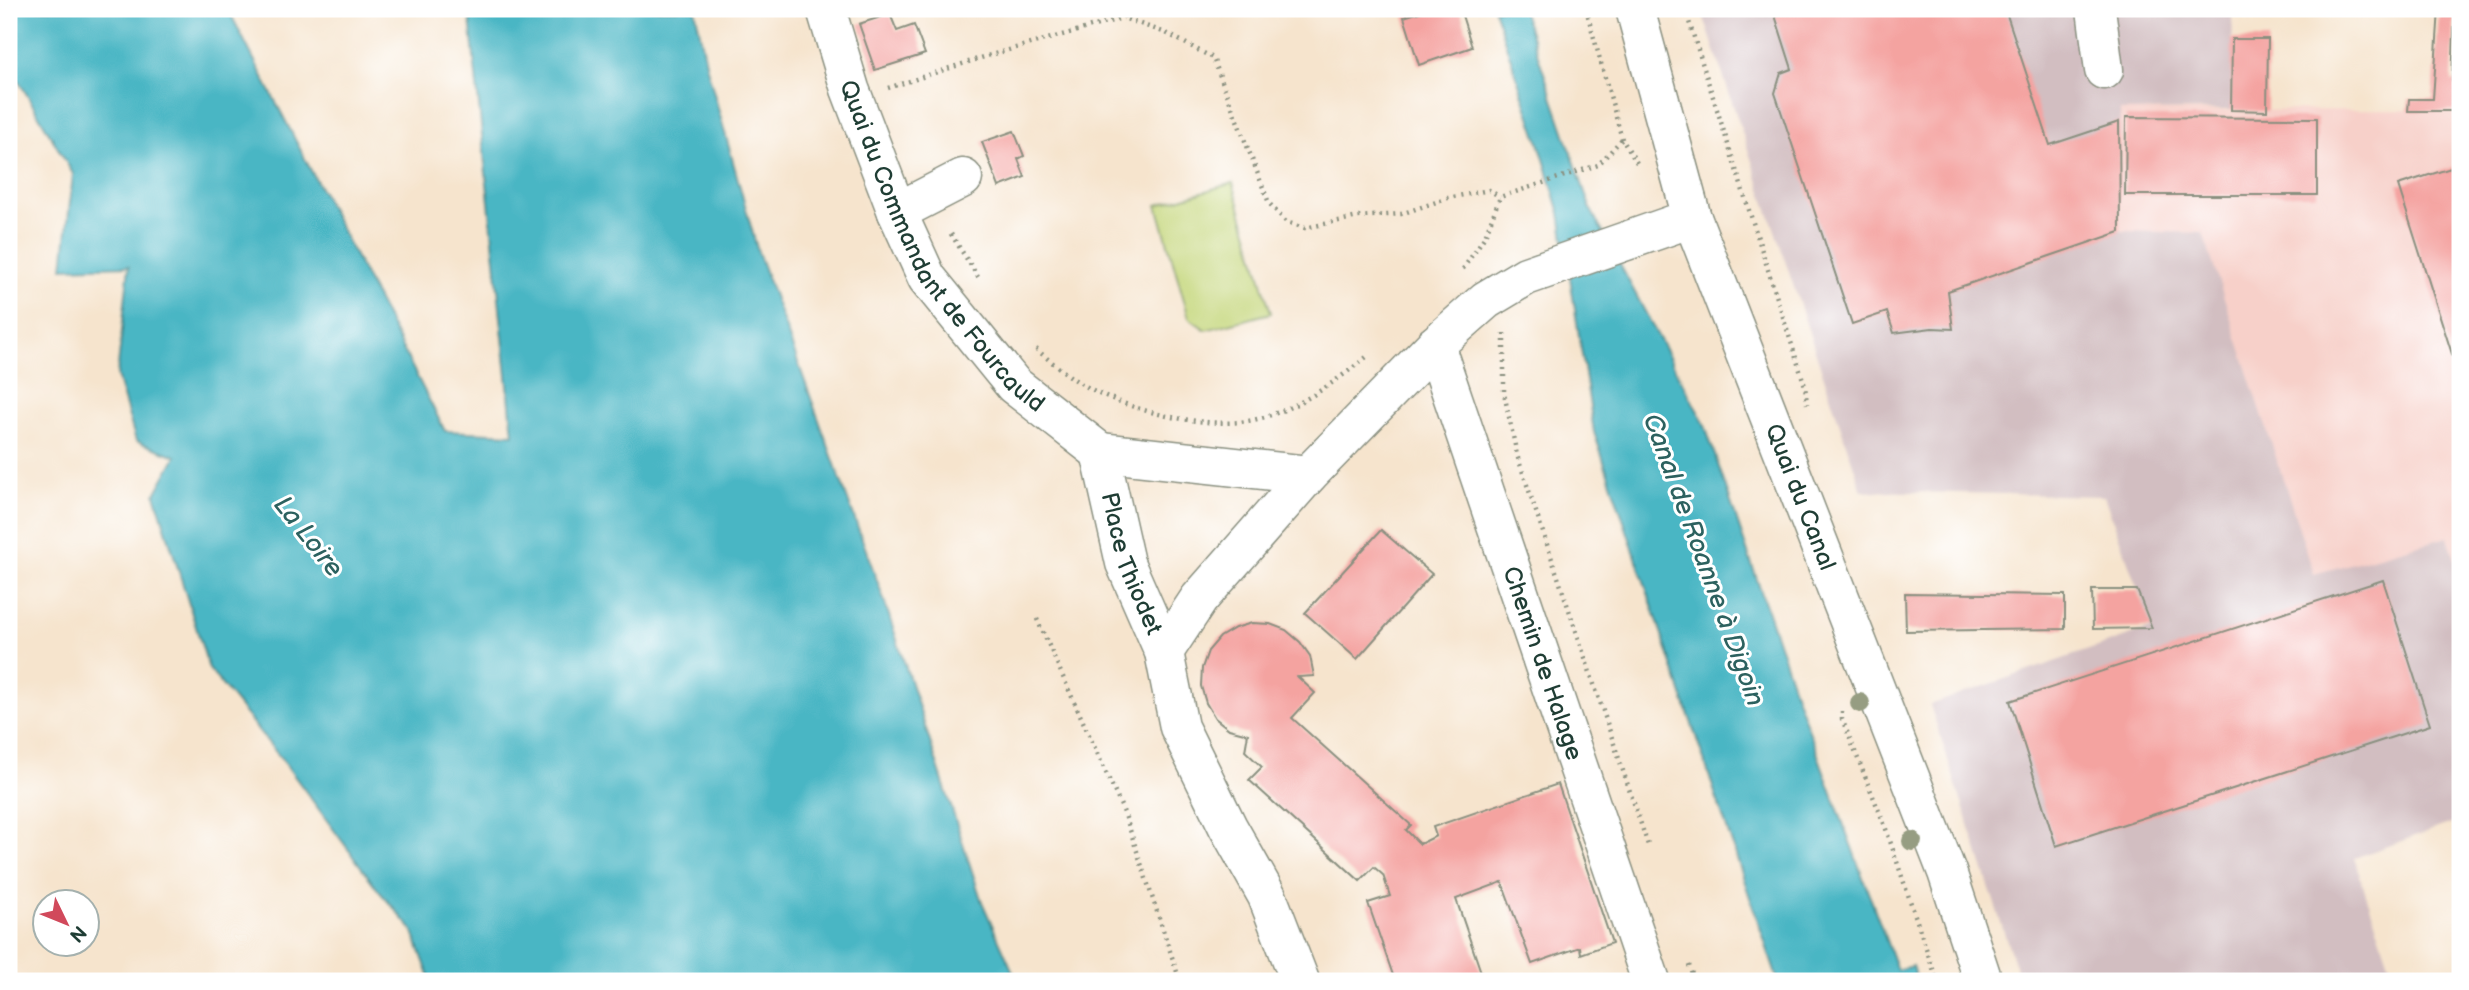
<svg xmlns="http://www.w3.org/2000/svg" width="2469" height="990" viewBox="0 0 2469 990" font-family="'Balsamiq Sans',sans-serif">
	<rect width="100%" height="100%" fill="#fff"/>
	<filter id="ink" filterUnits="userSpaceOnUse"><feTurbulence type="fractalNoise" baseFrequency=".0143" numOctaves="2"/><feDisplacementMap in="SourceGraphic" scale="14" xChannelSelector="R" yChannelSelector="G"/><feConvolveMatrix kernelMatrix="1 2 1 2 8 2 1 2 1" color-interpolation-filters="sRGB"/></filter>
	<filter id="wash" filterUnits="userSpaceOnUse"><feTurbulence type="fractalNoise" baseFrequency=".00686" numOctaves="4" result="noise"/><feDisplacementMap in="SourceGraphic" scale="28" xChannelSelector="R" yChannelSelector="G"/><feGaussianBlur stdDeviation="1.57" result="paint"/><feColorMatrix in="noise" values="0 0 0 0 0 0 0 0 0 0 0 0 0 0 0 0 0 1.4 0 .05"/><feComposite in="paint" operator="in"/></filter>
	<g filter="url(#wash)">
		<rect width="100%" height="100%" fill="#f6e4cd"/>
		<path fill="#f7d0c9" d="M2460,110v465l-12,-38 -134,38 -111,-341 -83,-2v-121z"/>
		<path fill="#d2bec1" d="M1701,9h532l-2,101 -111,1v120l83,2 111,341 134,-37 12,38v245l-106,38 41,123h-361l-2,-7 -13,4 -89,-273 222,-77 -48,-132 -242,-5z"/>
		<path fill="#c3d577" stroke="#718956" stroke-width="2" d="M1233,183l38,130 -65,17 -17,-12 -32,-113z"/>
		<path fill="#49b6c4" stroke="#347a7c" stroke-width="2" d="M9,9h219l217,422 68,3 -44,-425h226l12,59 51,184 125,345 99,305 35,79h-586l-19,-52 -33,-38 -95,-129 -75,-93 -54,-175 21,-38 -40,-15 -19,-65 12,-110 -66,2 10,-94 -64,-110z
			M1494,9h28l69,201 113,213 93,275 100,272 15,-4 5,15h-139l-184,-549 -34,-219 -19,-64z"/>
		<g id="blocks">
			<path fill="#f4a3a0" d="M1429,9h31l12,38 -53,18 -15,-48z
				M1773,9h232l45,136 69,-23 1,110 -172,59 5,38 -21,-1 -38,5 -7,-21 -35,12 -77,-231 6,-20 11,-4z
				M2439,9h16l-3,72 8,-1v31h-52l1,-12h24z
				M890,14l7,17 17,-6 11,29 -50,16 -16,-46z
				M2232,39h36l-1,72 -36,-1z
				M2126,117l191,1v77h-192z
				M1014,131l10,25 -6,3 7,18 -26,10 -17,-45z
				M2460,165v214l-62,-194z
				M1381,530l51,44 -75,85 -52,-46z
				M2383,580l47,145 -374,121 -46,-145z
				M2092,590h45l15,38 -59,1z
				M1905,593l160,2v34l-159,2z
				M1252,623l18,1 16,6 14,12 10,14 4,20 -16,1 17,16 -23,25 119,107 -5,5 14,14 16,-8 -3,-9 125,-43 54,159 -31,11 -1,-7 -48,17 -30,-82 -46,17 28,82h-89l-27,-78 22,-7 -7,-21 -9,-8 -14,14 -111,-101 13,-13 -17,-16 3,-17 -19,-5 -14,-11 -9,-15 -5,-17 1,-18 6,-17 12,-14 15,-9z"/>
		</g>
	</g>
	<g filter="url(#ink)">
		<use href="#blocks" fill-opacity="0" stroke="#8a9080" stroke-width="2"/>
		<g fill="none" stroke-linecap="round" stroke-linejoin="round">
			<g stroke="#8a9080" stroke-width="41">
				<g id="minor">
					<path id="s1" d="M826,9l24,80 47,123 30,66 87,107 86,67"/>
					<path id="s2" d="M1635,9l57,209 255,654 36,109"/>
					<path d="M2096,9l8,61"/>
					<path d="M897,212l66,-34"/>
					<path id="s3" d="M1435,345l216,636"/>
					<path id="s4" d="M1100,452l25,111 39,89 15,75 49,100 39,69 33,85"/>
					<path d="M1100,452l208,23"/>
					<path d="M1164,652l35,-53 109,-124 127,-130 51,-45 40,-24 166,-58"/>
				</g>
			</g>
			<path stroke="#8a9080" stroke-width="4.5" stroke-dasharray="2 5" stroke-linecap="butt" d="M1127,9l-4,9 43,15 47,25 56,145 17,19 19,6 53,-11 43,-3 47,-16 41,-8 11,7
				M1586,9l36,130 15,24
				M1685,9l120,377 2,18
				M888,88l99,-32 136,-38
				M951,234l27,43
				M1463,269l22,-33 15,-39 98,-32 24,-26
				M1504,333v60l13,62 132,393
				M1036,349c12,10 25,21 38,30 44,29 122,50 174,42 45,-8 86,-38 121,-66
				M1037,619l88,196 55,166
				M1842,711v8l43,107 52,155
				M1689,965l5,16"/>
			<use href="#minor" stroke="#fff" stroke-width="38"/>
		</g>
		<g fill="#969d82">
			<circle cx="1860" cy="703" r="10"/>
			<circle cx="1912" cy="841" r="10"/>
		</g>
	</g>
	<g text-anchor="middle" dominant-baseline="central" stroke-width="6" stroke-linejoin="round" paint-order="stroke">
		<g font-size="24" fill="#1f3d34" stroke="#fff">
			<text stroke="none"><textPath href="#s1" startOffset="268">Quai du Commandant de Fourcauld</textPath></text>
			<text stroke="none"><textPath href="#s2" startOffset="516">Quai du Canal</textPath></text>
			<text stroke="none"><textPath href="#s4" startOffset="116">Place Thiodet</textPath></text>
			<text stroke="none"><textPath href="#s3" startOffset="336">Chemin de Halage</textPath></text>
		</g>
		<g font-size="26" font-style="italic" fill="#2c615f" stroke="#fff">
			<text transform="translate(308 537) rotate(52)">La Loire</text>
			<text transform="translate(1703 560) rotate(70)">Canal de Roanne à Digoin</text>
		</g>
	</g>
	<rect width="2469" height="990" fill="none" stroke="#fff" stroke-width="35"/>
	<g transform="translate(66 923) rotate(133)"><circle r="33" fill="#ffffff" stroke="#a5b1ae" stroke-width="2"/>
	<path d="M0-5L12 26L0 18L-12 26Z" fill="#d1495b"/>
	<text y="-10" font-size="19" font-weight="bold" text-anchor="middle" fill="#1f3d34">N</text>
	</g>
</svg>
